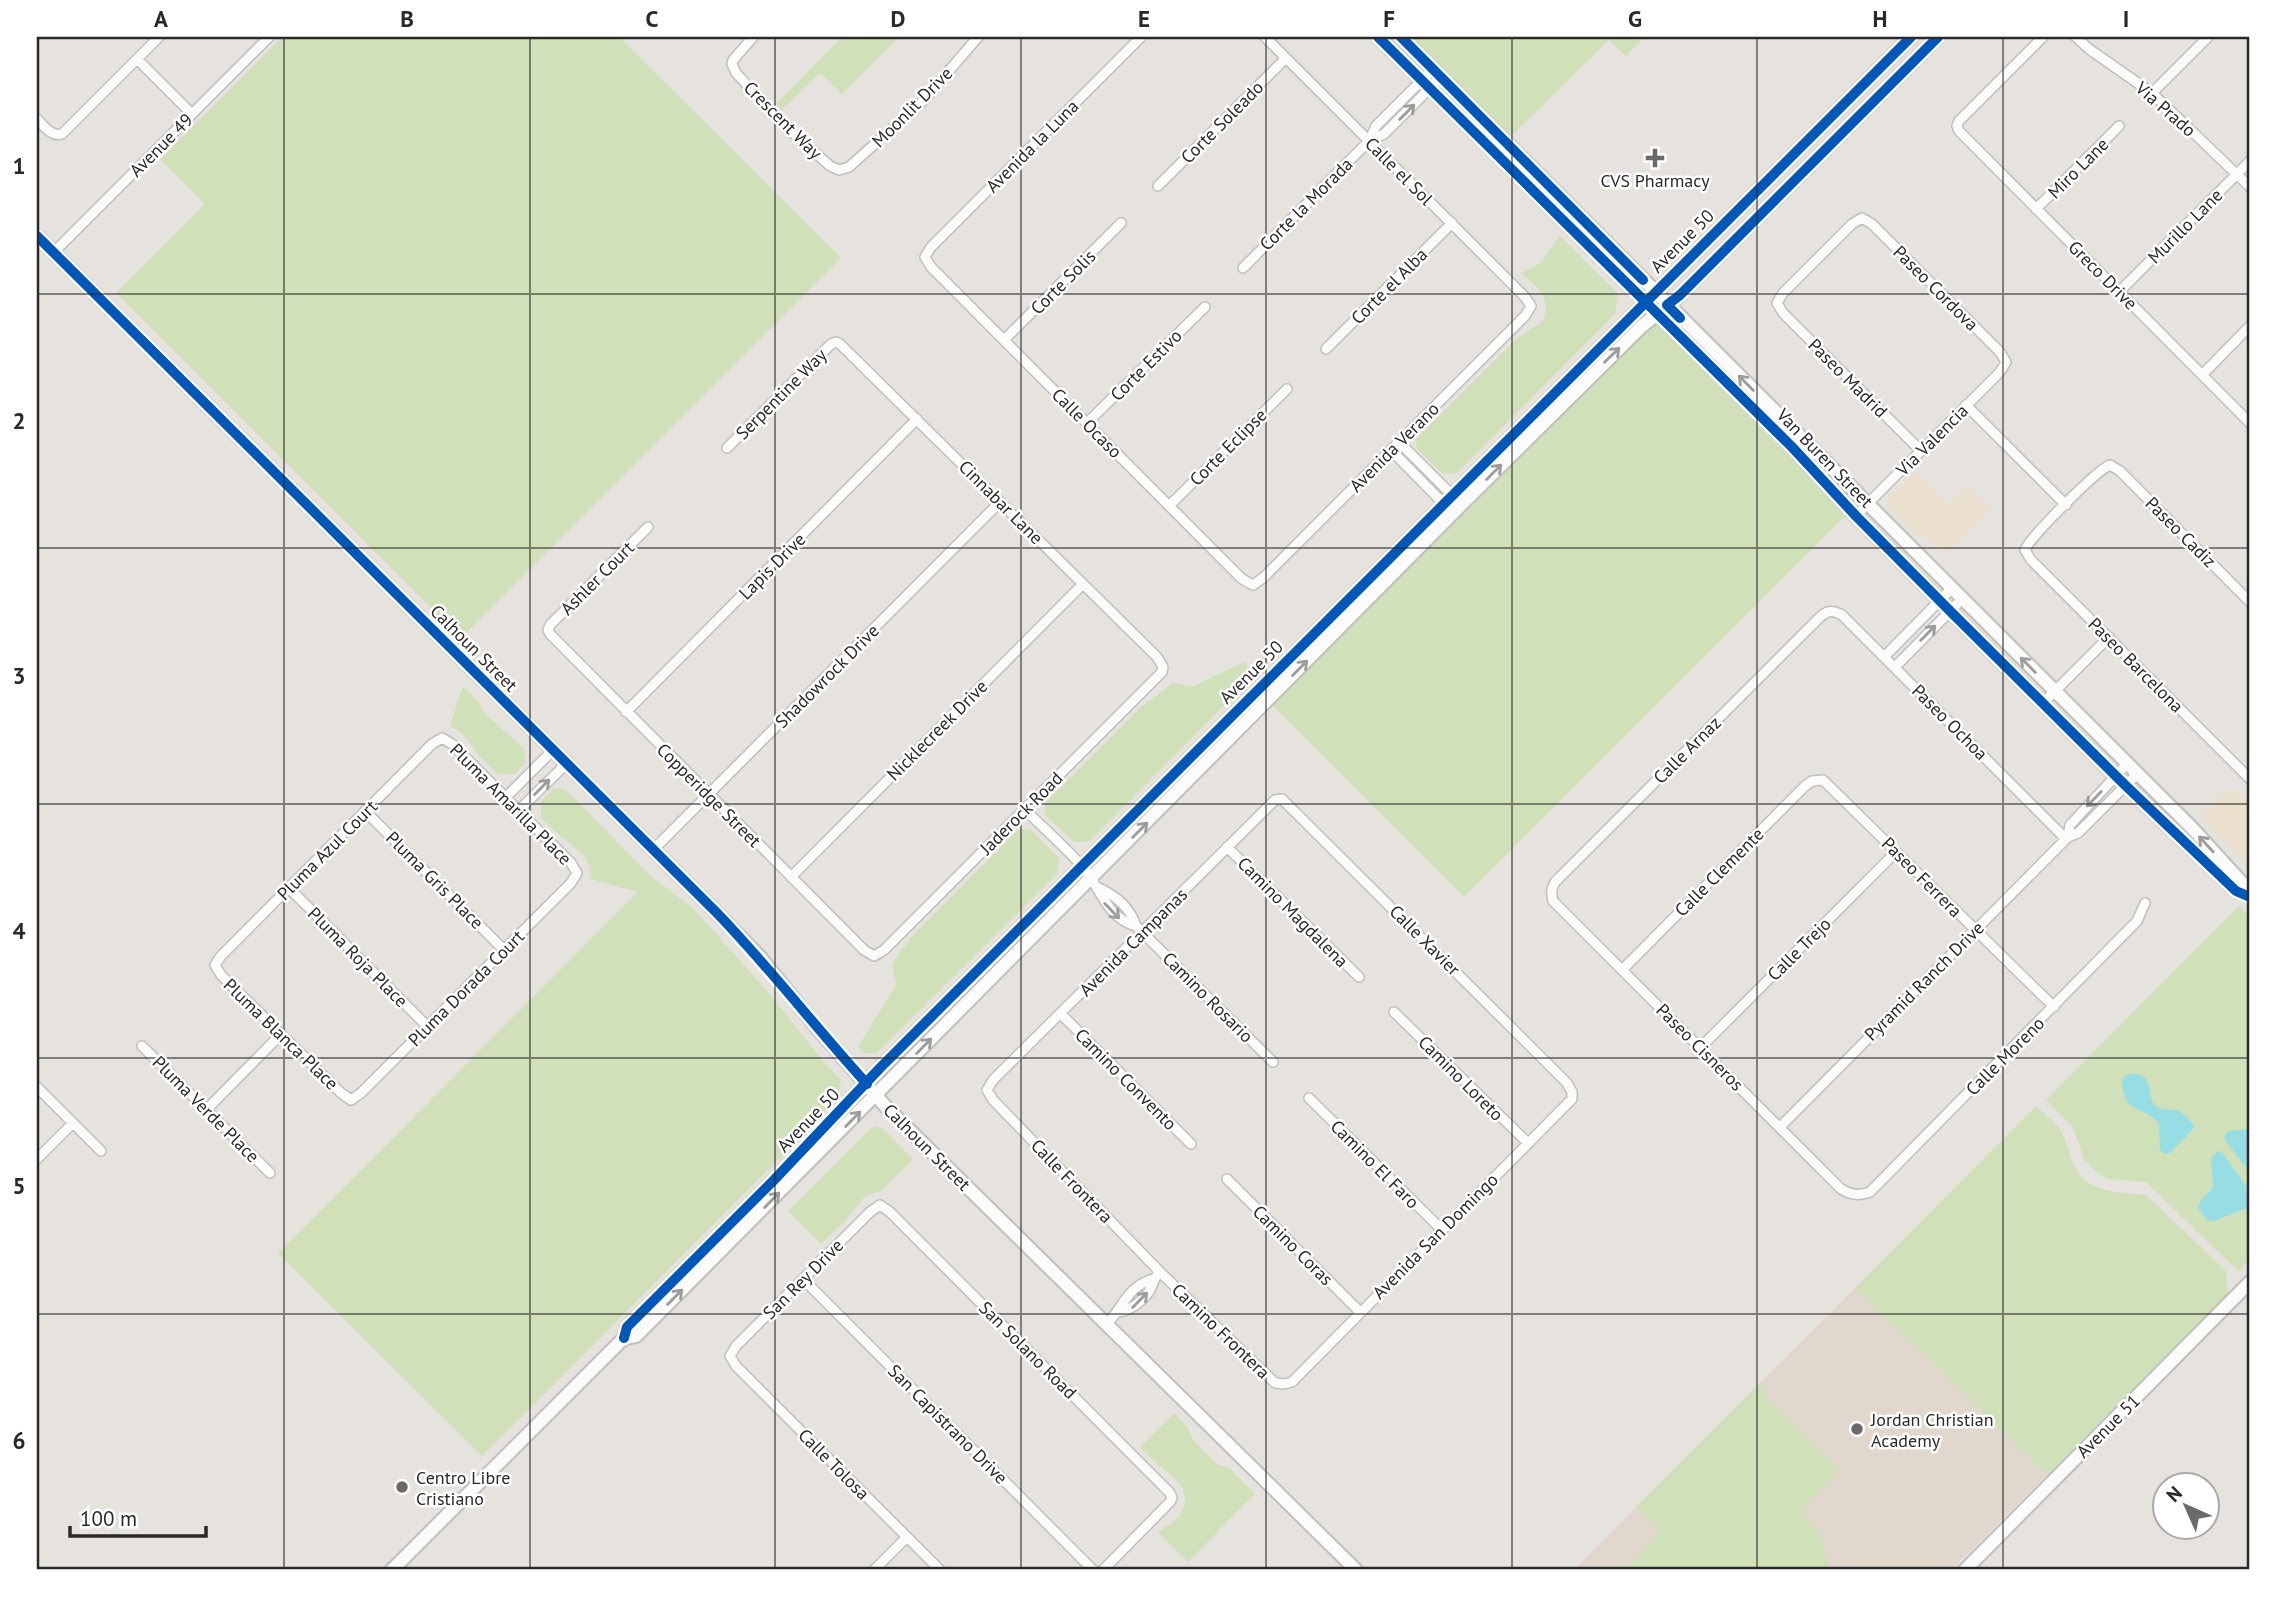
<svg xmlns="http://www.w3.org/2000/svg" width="2287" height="1607" viewBox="0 0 2287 1607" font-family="'PT Sans',sans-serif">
	<rect width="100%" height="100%" fill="#e6e2de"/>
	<path fill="#e1d7cd" d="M1855,1288l192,187 -96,95h-377z"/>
	<path fill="#d0e0b9" d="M282,37h337l222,221 -380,380 -345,-345 89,-89 -45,-45z
		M842,37h57l-57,57 -22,-21 -38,37 -6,-6z
		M1410,37h235l-19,19 -17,-16 -99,97z
		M1560,236l58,58 -3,20 -159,160 -14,-1 -25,-24 -1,-10 99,-99 29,-20c6,-25 -5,-32 -23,-46l20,-12z
		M1655,322l192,192 -383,383 -192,-192z
		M1244,662l11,12 -165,167 -16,1 -29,-27v-12l96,-96 32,-24 19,4z
		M463,686l17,18 5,10 39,34 1,15 -10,11h-17l-21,-21 -15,-20 -12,-7z
		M553,789h12l87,88 42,32 75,84 53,67 19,20 -2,11 4,4 -361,361 -204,-203 360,-361 -48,-13c4,-21 -13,-29 -27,-41 -8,-6 -15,-14 -22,-20v-17z
		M1030,829l29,29 -2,16 -180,179h-13l-6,-6 38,-62 -4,-21 20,-28 106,-106z
		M2239,906l11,11v342l-12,12 -92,-89 -38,-3 -12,-7 -12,-13 -11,-32 -27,-27z
		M2036,1106c8,8 18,15 24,24 7,10 9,25 14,36 12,27 47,27 72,29l80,76 2,23 -181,181 -192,-187z
		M876,1126l6,2 31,31 -32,32 -16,5 -20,25 -24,23 -33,-33 83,-83z
		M1759,1384l10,10 -3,3 74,73 -40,42 20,21 9,37h-228l5,-4h22l32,-34 -24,-25z
		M1174,1413l13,14 7,14 23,23 12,4 26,26 -67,68 -30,-30c8,-5 17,-10 22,-17 15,-22 -5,-37 -20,-49 -7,-6 -14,-13 -20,-19z"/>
	<path fill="#eae0cd" d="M1916,471l33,33 18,-17 24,23 -46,45 -18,-17 -11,-5 -27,-26v-9z
		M2230,788l11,10 9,4v65l-50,-50z"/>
	<path fill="#96dee4" d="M2132,1074c25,0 12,24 25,33 6,4 15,2 22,3l15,15 -1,4 -23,24 -6,1 -4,-4 -1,-27c-18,-19 -35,-8 -37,-42l4,-6z
		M2250,1129v44l-25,-33v-6l4,-3z
		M2217,1151l5,1 28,39v16l-36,14 -7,-1 -9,-12 2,-6 13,-15 -2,-28z"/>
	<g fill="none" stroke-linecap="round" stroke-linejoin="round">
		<g stroke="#c0bfc0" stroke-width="12">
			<path id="street" d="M753,37l-20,23 -1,4 4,9 50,54 44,39 9,4 10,-3 75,-67 54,-63
				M1141,37l-210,210 -6,10 6,10 311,312 11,6 10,-7 262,-262 6,-10 -6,-9 -260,-260
				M2043,37l-84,84 -2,5 2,5 291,292
				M2076,37l13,12 63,44 98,94
				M137,59l55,55
				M2152,93l56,-56
				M37,119c7,7 14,18 25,15l97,-97
				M1369,141l15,-7 57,-57
				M1158,186l128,-128
				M2036,209l83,-83
				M53,253l216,-216
				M1243,268l126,-127 7,-15 57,-57
				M2119,292l131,-131
				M1004,340l117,-117
				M1326,349l126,-126
				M2202,375l48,-49
				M1966,405l100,100
				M1087,423l118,-116
				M1399,442l56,56
				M1391,450l55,56
				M1169,506l118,-117
				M1856,516c21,-22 43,-44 65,-65l79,-79 6,-10 -6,-10 -128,-128 -10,-6 -10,6 -69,69 -6,10 6,10 138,138
				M648,527l-98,98 -2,5 2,4 314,316 10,6 10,-6 278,-278 1,-5 -6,-10 -317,-313 -4,-2 -5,2 -104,104
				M2250,602l-130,-131 -10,-6c-12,4 -81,73 -85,85l6,10 219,219
				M1884,657l67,-68
				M1895,667l67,-68
				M2043,703l66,-66
				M626,712l291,-293
				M442,738l10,6 119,119 6,10 -6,10 -210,210 -10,7 -10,-7 -120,-118 -6,-10 6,-9 211,-212z
				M505,798l47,-47
				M1282,799l285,284 5,9v7l-280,283 -8,2 -9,-1 -115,-111 -167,-172 -6,-10 6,-10 282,-280z
				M1024,809c20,19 41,38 59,58 18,21 23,51 53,59
				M365,811l139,139
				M518,811l48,-47
				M2068,837l2,-12 57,-61
				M2066,839l-224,-224c-11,-6 -16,-4 -24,4l-263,263c-4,7 -4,11 -2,19l288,288c10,6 18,7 29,3l267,-271 8,-18
				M1227,847l132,130
				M653,850l347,-348
				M791,877l292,-293
				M1097,887c18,8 33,20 39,39l137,136
				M289,888l139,139
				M1623,969l182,-183 7,-5 11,-1 231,227
				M1394,1012l134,131
				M1061,1014l130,130
				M142,1046l128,127
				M1701,1047l195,-195
				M37,1087l36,36 -36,36
				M1309,1098l133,132
				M206,1110l75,-76
				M73,1123l28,28
				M1780,1127l288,-290 10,-4 59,-59
				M1227,1179l133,133
				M803,1279l290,291
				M1119,1312c12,-2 22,-10 30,-20 3,-6 4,-11 8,-17
				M1107,1324c16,-17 21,-38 46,-45
				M874,1570l33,-33
				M940,1570l-204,-204 -6,-10 6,-10 134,-134 10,-7 10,7 280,281 2,5 -2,4 -67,68"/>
		</g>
		<g stroke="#c0bfc0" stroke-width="16">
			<path id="secondary" d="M1378,37l414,410 64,69 94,95 175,174 111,106 14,6
				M1401,37l791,791 52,57 5,11
				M37,236l680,677 43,44 58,72 69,79 469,462
				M624,1338l12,-2 825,-831 180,-178 39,-32 258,-258
				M392,1570l232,-232 3,-11 147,-147 106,-112 1031,-1031
				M1965,1570l285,-288"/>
		</g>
		<use href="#street" stroke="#fbfbfa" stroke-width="9"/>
		<use href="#secondary" stroke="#fbfbfa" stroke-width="12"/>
		<g stroke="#fff" stroke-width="15">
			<path id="cycleway" d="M1378,37l414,410 64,69 94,95 175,174 111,106 14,6
				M1401,37l242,243
				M37,236l680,677c53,55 99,115 150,171
				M1680,318l-13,-13 13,-10 258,-258
				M624,1338l3,-11 147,-147 106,-112 1031,-1031"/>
		</g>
		<use href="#cycleway" stroke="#0057b8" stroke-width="10"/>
	</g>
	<defs><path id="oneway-shaft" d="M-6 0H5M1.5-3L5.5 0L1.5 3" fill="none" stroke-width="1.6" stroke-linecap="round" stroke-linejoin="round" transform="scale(1.75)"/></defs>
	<g stroke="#9c9c9c">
		<use href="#oneway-shaft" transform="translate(1407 112) rotate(-45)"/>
		<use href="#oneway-shaft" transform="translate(1612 355) rotate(-44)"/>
		<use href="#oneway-shaft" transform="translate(1746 383) rotate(-135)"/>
		<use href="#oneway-shaft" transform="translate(1494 472) rotate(-45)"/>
		<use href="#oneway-shaft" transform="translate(1928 633) rotate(-45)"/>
		<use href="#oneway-shaft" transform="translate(2028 665) rotate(-135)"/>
		<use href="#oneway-shaft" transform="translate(1300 668) rotate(-45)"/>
		<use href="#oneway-shaft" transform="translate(542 787) rotate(-45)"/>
		<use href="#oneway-shaft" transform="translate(2094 799) rotate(134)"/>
		<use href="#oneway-shaft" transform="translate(1140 830) rotate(-45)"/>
		<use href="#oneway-shaft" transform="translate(2206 844) rotate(-133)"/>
		<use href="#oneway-shaft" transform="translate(1112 911) rotate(46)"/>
		<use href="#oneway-shaft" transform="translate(924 1046) rotate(-45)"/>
		<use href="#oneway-shaft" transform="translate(853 1119) rotate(-45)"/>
		<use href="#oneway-shaft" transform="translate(772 1200) rotate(-45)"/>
		<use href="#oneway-shaft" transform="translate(675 1297) rotate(-45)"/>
		<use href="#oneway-shaft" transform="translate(1140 1300) rotate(-45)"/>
	</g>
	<path fill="none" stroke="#292929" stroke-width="2" stroke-opacity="0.55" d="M284,37v1533M530,37v1533M775,37v1533M1021,37v1533M1266,37v1533M1512,37v1533M1757,37v1533M2003,37v1533M37,294h2213M37,548h2213M37,804h2213M37,1058h2213M37,1314h2213"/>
	<g fill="#6b6a68" stroke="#fff" stroke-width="2.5">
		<path d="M1651.5 147.5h7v7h7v7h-7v7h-7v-7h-7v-7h7z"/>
		<circle cx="1857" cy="1429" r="7"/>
		<circle cx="402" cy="1487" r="7"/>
	</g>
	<g text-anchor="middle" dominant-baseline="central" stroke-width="5" stroke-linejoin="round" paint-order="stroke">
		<g font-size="18" fill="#292929" stroke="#fff">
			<text transform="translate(912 107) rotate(-45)">Moonlit Drive</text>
			<text transform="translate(2166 109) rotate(41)">Via Prado</text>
			<text transform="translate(783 120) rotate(45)">Crescent Way</text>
			<text transform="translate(1222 122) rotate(-45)">Corte Soleado</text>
			<text transform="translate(161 145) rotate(-45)">Avenue 49</text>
			<text transform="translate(1032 146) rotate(-45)">Avenida la Luna</text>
			<text transform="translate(2078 168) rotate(-45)">Miro Lane</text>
			<text transform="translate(1399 171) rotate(45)">Calle el Sol</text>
			<text transform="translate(1306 204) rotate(-45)">Corte la Morada</text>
			<text transform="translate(2185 226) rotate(-45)">Murillo Lane</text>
			<text transform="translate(1682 241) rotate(-45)">Avenue 50</text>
			<text transform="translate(2103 275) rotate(45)">Greco Drive</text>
			<text transform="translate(1063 282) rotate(-45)">Corte Solis</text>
			<text transform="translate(1389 286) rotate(-45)">Corte el Alba</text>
			<text transform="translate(1936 288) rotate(45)">Paseo Cordova</text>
			<text transform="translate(1146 365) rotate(-45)">Corte Estivo</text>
			<text transform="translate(1848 378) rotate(45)">Paseo Madrid</text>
			<text transform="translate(781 394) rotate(-45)">Serpentine Way</text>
			<text transform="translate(1087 423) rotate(45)">Calle Ocaso</text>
			<text transform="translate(1932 440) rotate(-45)">Via Valencia</text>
			<text transform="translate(1228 447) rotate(-45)">Corte Eclipse</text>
			<text transform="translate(1394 447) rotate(-45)">Avenida Verano</text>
			<text transform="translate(1825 458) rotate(46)">Van Buren Street</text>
			<text transform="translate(1001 502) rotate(45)">Cinnabar Lane</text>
			<text transform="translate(2181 532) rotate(45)">Paseo Cadiz</text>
			<text transform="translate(772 566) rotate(-45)">Lapis Drive</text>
			<text transform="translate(597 578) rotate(-45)">Ashler Court</text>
			<text transform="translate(474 648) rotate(45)">Calhoun Street</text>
			<text transform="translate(2136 665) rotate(45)">Paseo Barcelona</text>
			<text transform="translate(1251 672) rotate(-45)">Avenue 50</text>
			<text transform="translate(827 676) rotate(-45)">Shadowrock Drive</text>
			<text transform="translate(1950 722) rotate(45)">Paseo Ochoa</text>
			<text transform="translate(937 730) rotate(-45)">Nicklecreek Drive</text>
			<text transform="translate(1687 750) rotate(-45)">Calle Arnaz</text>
			<text transform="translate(709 795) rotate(45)">Copperidge Street</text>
			<text transform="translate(511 804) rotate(45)">Pluma Amarilla Place</text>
			<text transform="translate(1021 813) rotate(-45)">Jaderock Road</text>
			<text transform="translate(327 850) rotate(-45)">Pluma Azul Court</text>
			<text transform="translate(1719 872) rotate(-45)">Calle Clemente</text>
			<text transform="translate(1922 877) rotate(45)">Paseo Ferrera</text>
			<text transform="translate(435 880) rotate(45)">Pluma Gris Place</text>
			<text transform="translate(1293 912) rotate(45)">Camino Magdalena</text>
			<text transform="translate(1425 940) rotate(45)">Calle Xavier</text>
			<text transform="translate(1133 942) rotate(-45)">Avenida Campanas</text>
			<text transform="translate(1799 949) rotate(-45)">Calle Trejo</text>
			<text transform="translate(358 957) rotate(45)">Pluma Roja Place</text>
			<text transform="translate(1924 981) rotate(-45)">Pyramid Ranch Drive</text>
			<text transform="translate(466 988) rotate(-45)">Pluma Dorada Court</text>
			<text transform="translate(1208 997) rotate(45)">Camino Rosario</text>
			<text transform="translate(281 1034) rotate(44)">Pluma Blanca Place</text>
			<text transform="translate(1700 1047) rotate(45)">Paseo Cisneros</text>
			<text transform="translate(2005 1056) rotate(-45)">Calle Moreno</text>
			<text transform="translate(1461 1078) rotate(45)">Camino Loreto</text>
			<text transform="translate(1126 1079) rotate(45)">Camino Convento</text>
			<text transform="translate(206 1109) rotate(45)">Pluma Verde Place</text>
			<text transform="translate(808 1120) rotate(-46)">Avenue 50</text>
			<text transform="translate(927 1147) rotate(45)">Calhoun Street</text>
			<text transform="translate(1375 1164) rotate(45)">Camino El Faro</text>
			<text transform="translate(1072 1181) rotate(46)">Calle Frontera</text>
			<text transform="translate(1435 1236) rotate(-45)">Avenida San Domingo</text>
			<text transform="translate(1293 1245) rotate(45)">Camino Coras</text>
			<text transform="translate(803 1279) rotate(-45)">San Rey Drive</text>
			<text transform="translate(1221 1331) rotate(44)">Camino Frontera</text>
			<text transform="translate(1028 1350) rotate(45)">San Solano Road</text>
			<text transform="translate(948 1424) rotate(45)">San Capistrano Drive</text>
			<text transform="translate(2108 1426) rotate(-45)">Avenue 51</text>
			<text transform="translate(834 1464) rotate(45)">Calle Tolosa</text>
		</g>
		<g font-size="18" fill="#292929" stroke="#fff" text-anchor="start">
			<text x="1655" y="180" text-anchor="middle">CVS Pharmacy</text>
			<text x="1871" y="1419">Jordan Christian<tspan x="1871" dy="21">Academy</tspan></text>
			<text x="416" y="1477">Centro Libre<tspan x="416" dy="21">Cristiano</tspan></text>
		</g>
	</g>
	<rect width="2287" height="1607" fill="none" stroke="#ffffff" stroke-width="77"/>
	<g transform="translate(2186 1506) rotate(315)"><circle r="33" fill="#ffffff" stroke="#a9a9a9" stroke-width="2"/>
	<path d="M0-5L12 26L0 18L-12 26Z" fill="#6b6a68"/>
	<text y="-10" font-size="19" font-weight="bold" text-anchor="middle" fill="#292929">N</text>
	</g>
	<path d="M70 1526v10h136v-10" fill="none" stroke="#292929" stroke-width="3.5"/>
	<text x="80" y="1526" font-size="21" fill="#292929" stroke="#ffffff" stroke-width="5" paint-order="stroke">100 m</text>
	<rect x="38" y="38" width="2210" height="1530" fill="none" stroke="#292929" stroke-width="2.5"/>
	<g font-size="23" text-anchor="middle" font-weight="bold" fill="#292929">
		<text x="161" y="27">A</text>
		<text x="407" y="27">B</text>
		<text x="652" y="27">C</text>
		<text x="898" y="27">D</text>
		<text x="1144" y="27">E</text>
		<text x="1389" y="27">F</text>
		<text x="1635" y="27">G</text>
		<text x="1880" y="27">H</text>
		<text x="2126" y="27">I</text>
		<text x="19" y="174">1</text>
		<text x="19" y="429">2</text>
		<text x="19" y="684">3</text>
		<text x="19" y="939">4</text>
		<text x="19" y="1194">5</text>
		<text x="19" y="1449">6</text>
	</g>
</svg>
